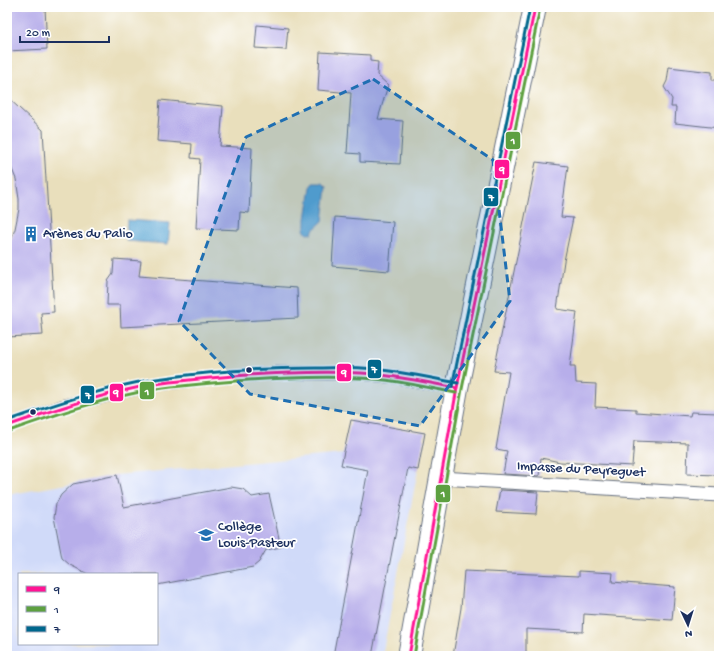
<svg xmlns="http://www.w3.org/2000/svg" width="726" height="663" viewBox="0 0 726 663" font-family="'Gochi Hand',sans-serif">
	<rect width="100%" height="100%" fill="#fff"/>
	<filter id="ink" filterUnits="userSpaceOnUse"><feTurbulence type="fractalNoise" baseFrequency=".025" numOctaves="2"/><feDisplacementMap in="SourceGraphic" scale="8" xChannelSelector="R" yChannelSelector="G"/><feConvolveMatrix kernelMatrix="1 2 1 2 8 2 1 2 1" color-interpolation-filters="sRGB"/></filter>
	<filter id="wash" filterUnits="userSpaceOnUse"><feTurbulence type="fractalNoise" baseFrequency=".012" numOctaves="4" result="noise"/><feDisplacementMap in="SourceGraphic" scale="16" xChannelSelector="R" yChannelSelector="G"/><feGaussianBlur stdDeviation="0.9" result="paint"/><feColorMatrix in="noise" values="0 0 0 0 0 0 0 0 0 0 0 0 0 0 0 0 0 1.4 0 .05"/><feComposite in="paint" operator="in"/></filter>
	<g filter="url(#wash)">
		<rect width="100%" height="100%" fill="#e9dfbc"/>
		<path fill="#d0daf9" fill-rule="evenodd" d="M351,420l74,13 -43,223h-375v-161l110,-20 226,-21zM19,574h138v70h-138z"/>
		<path fill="#5ba7d4" stroke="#3b6b99" d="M314,183h9l4,4 -4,34 -10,9 -1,4 -6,-1 -2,-4 2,-4v-6l5,-32z
			M127,220l43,3 -2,21 -42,-3z"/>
		<g id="blocks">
			<path fill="#b7aeea" d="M7,7h38l2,42 -40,2z
				M257,25l31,3 -2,22 -31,-2z
				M320,52l50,3v6l8,1 -1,13 11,10 -10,34 25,2 -3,43 -40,-2v-8l-13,-1 4,-60 -33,-3z
				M669,67l43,5v8h7v48l-44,-5 1,-16h-5l1,-8 -8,-12 3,-6z
				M7,97l36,33 11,182 -13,1 2,22 -36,2v-87l8,-21 4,-20v-10l-3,-20 -9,-22z
				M160,100l63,6 -3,40 32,2 -3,65 -9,-1 -1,18 -43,-2 4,-69 -9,-1 1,-14 -35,-3z
				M536,162l32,4 -7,51 12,1 -9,43 -7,48 20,3 -7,54h5l1,17 20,1 -1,23 41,2v3l54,4 1,-4 27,1 1,62 -32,-1 1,-31 -54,-2 -2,25 -72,-4 -19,-4 -2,18 -36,-2 4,-23 -11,-2 13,-77 -15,-1z
				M335,217l58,5 -4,49 -57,-5z
				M114,259l27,2 -2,15 158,12 1,30 -177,9 -1,-22h-13l1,-24 5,-7z
				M351,420l74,13 -7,37 -10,-2 -36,188h-39l35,-186 -27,-5z
				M117,475l7,32 107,-20 12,2 9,8 17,-3 12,53 -15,3 -7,12 -6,5 -96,18v-11h-69l-18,-9 -8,-7 -8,-41 2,-13 5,-9 12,-11z
				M500,490l38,2 -2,22 -40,-2z
				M464,571l115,5v-5l34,2 -1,9 63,5 -3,33 -88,-6 -1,18 -57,-3v27h-73l8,-48z"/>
		</g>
	</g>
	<g filter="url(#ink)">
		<use href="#blocks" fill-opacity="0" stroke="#636d7f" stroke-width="1"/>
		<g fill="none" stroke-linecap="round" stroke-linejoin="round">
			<g stroke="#636d7f" stroke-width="15">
				<path id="service" d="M7,426l57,-20 60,-15 32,-7 54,-6 68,-5h83l36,4 60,11
					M441,478l278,17"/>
			</g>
			<g stroke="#636d7f" stroke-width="24">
				<path id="secondary" d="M409,656l48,-268 78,-381"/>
			</g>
			<use href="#service" stroke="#fff" stroke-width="13"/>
			<use href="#secondary" stroke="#fff" stroke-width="22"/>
			<g stroke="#fff" stroke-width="6">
				<path id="bus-1" d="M7,426c49,-17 98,-33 149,-42 25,-4 52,-6 78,-8 42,-3 85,-5 127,-3 32,2 64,9 96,15
					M409,656l48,-268 78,-381"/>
			</g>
			<g stroke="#fff" stroke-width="6">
				<path id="bus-2" d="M9,431c48,-17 98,-34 148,-42 26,-4 53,-6 79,-8 41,-3 83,-5 124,-3 32,1 64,9 96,15
					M414,656l48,-267 78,-381"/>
			</g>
			<g stroke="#fff" stroke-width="6">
				<path id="bus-3" d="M452,387l78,-380
					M7,421c48,-17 99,-34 149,-42 53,-8 107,-11 160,-11 15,0 31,-1 46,0 32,2 64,9 96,15"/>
			</g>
			<use href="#bus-1" stroke="#ff1493" stroke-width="3"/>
			<use href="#bus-2" stroke="#5da040" stroke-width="3"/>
			<use href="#bus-3" stroke="#00678c" stroke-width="3"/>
		</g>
	</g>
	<path fill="#1f6fb2" fill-opacity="0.2" stroke="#1f6fb2" stroke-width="3" stroke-dasharray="8 5" stroke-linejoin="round" d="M373,79l120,81 17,141 -90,125 -170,-32 -71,-73 67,-184z"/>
	<defs>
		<g id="building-bare" transform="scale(1.2)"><path d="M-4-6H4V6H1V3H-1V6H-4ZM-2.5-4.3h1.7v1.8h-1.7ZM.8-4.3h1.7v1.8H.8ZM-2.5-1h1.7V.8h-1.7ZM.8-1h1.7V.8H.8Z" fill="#1f6fb2" stroke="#fff" stroke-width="2.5" paint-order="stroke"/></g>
		<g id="school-bare" transform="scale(1.2)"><path d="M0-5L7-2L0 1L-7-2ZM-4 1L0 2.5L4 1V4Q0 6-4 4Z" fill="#1f6fb2" stroke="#fff" stroke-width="2.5" paint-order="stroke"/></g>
	</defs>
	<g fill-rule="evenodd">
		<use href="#building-bare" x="31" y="234"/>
		<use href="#school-bare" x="206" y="535"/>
	</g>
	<g fill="#1b2f5e" stroke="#fff" stroke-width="1.5">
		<circle cx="249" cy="370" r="3.5"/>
		<circle cx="33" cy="412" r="3.5"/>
	</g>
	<g text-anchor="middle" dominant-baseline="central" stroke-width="3.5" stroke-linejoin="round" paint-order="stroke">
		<g font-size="14" fill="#1b2f5e" stroke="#fff" text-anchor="start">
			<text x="43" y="234">Arènes du Palio</text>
			<text x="218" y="527">Collège<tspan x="218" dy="16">Louis-Pasteur</tspan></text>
		</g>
		<g font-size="14" fill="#1b2f5e" stroke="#fff">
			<text transform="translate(581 470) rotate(3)">Impasse du Peyreguet</text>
		</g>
	</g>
	<g stroke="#fff" stroke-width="1.5">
		<rect x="505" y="131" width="16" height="19" rx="4" fill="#5da040"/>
		<rect x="494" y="159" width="16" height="20" rx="4" fill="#ff1493"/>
		<rect x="483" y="187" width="16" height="20" rx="4" fill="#00678c"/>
		<rect x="367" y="359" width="15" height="20" rx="4" fill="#00678c"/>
		<rect x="336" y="363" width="16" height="19" rx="4" fill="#ff1493"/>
		<rect x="139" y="381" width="16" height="19" rx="4" fill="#5da040"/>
		<rect x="109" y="383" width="15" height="19" rx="4" fill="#ff1493"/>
		<rect x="80" y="385" width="15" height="19" rx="4" fill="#00678c"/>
		<rect x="435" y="484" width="16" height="19" rx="4" fill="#5da040"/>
	</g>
	<g font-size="11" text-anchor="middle" font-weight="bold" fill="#fff">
		<text x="513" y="144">1</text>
		<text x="502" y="173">9</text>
		<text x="491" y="201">7</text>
		<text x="374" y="373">7</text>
		<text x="344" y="376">9</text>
		<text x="147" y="395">1</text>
		<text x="116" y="396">9</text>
		<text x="88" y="399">7</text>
		<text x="443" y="497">1</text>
	</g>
	<rect width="726" height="663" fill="none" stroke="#fff" stroke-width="24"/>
	<rect x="18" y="573" width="140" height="72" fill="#ffffff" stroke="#a4acbf"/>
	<rect x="26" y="586" width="20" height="6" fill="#ff1493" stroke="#a4acbf"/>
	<text x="54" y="593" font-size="12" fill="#1b2f5e">9</text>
	<rect x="26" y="606" width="20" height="6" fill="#5da040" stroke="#a4acbf"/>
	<text x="54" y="613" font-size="12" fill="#1b2f5e">1</text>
	<rect x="26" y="626" width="20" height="6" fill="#00678c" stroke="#a4acbf"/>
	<text x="54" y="633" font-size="12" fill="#1b2f5e">7</text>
	<g transform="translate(688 625) rotate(176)" stroke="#ffffff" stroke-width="3" paint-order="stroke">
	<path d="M0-3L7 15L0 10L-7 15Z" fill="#1b2f5e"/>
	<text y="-6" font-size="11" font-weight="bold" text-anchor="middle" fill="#1b2f5e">N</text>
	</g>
	<path d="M20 36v6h89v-6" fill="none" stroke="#1b2f5e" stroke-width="2"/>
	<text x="26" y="36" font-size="12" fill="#1b2f5e" stroke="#ffffff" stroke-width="3" paint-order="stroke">20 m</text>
</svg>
